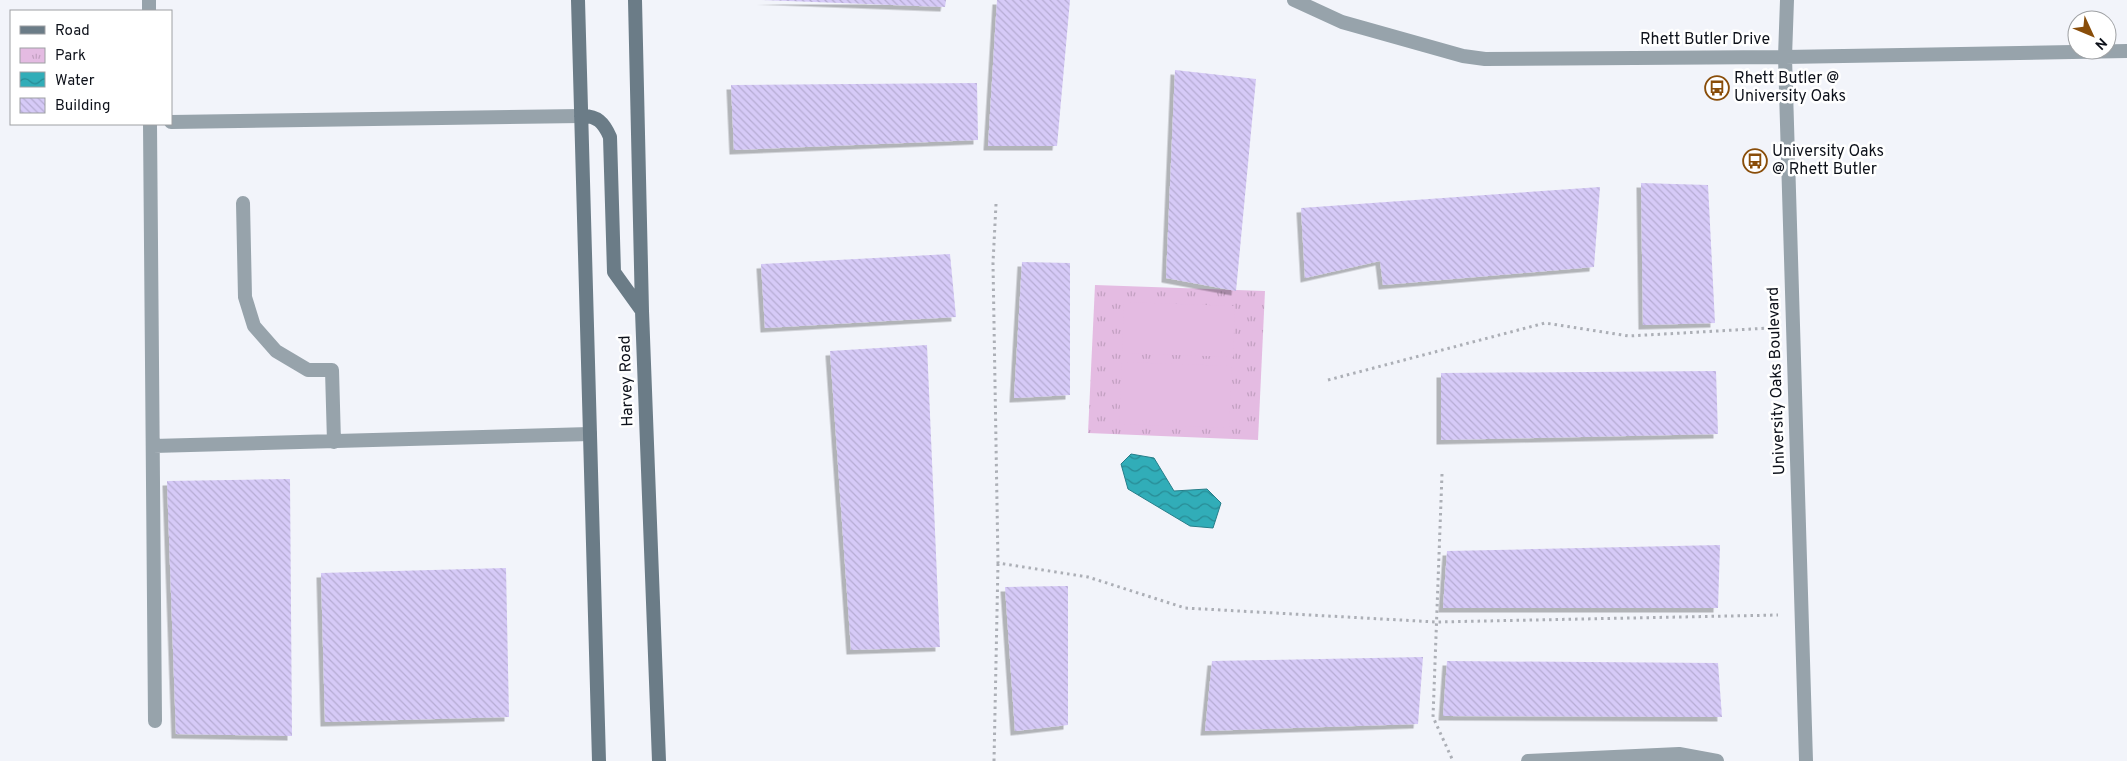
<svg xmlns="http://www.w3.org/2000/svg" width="2127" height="761" viewBox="0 0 2127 761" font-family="Overpass,sans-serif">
	<defs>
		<pattern id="park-tufts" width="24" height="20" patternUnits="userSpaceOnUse" patternTransform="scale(1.25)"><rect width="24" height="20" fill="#e4bbe2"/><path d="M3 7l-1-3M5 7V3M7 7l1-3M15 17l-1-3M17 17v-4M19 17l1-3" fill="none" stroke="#c2a0c1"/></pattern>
		<pattern id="water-waves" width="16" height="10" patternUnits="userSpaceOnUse" patternTransform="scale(1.25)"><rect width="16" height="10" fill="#31adb8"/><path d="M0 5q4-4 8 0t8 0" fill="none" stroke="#288b95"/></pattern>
		<pattern id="building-back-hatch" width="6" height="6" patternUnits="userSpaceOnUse" patternTransform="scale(1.25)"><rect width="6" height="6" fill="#d6caf7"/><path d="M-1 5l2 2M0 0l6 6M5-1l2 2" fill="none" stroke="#b6acd3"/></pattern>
		<filter id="shadow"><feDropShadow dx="-4.5" dy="4.5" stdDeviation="0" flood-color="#0004"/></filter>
	</defs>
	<rect width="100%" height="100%" fill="#f2f4fa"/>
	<path fill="url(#park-tufts)" d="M1095,285l170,6 -7,149 -170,-7z"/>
	<path fill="#e4bbe2" d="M1124,302l111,4 -2,51 -111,-4z
		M1122,362l110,4 -3,62 -110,-4z"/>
	<path fill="url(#water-waves)" stroke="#267e89" d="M1131,454l23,4 20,33 33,-2 14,14 -8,25 -23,-2 -62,-37 -7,-25z"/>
	<path fill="url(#building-back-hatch)" filter="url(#shadow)" d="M761,0h185l-1,7z
		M997,0h73l-13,146h-69z
		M1175,70l81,9 -20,212 -70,-13z
		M977,83l1,57 -244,10 -3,-65z
		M1641,183l67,2 7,138 -72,2z
		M1600,187l-6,80 -211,18 -3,-24 -75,17 -4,-70z
		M950,254l6,63 -191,11 -4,-64z
		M1022,262l48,1v132l-56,3z
		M927,345l13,302 -89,3 -21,-299z
		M1716,371l2,63 -277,6v-67z
		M290,479l2,257 -116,-2 -9,-253z
		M1720,545l-2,63h-275l4,-57z
		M506,568l3,149 -184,5 -4,-149z
		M1068,586v139l-53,6 -10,-144z
		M1423,657l-5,67 -213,7 7,-70z
		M1447,661l271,2 4,54 -279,-1z"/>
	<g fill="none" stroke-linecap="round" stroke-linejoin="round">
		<path stroke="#acafb6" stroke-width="3" stroke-dasharray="2.5 4" stroke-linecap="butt" d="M996,204l-3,59 5,300 90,14 97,31 251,14 342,-7
			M1328,380l217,-57 84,13 141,-8
			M1442,474l-9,243 20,44
			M994,761l4,-198"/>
		<path stroke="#97a3ab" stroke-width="14" d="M149,0v11
			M171,122l410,-6
			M150,124l5,597
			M243,203l2,94 9,29 22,25 32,19h24l2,72
			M153,446l437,-12
			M1528,761l151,-7 38,7"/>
		<path stroke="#97a3ab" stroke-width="14" d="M1294,0l48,22 121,34 22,3 300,-2 342,-6
			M1787,0l-2,57 21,704"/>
		<path stroke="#6b7c87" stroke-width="14" d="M578,0l21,761
			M635,0l7,311 17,450
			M581,116c16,-1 23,7 29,21l4,135 28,39"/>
	</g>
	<defs>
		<g id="bus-ring" transform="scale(1.25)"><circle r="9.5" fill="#fff" stroke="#894d09" stroke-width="1.5"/><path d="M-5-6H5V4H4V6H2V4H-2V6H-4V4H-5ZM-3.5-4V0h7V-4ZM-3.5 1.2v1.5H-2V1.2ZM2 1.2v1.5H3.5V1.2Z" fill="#894d09"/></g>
	</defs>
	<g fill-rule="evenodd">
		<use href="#bus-ring" x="1717" y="88"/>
		<use href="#bus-ring" x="1755" y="161"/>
	</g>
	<g text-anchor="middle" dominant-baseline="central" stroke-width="5" stroke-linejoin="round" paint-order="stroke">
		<g font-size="16" fill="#0d111a" stroke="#fff">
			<text x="1705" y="40">Rhett Butler Drive</text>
			<text transform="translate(627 381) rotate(-92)">Harvey Road</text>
			<text transform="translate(1777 381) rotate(-92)">University Oaks Boulevard</text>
		</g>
		<g font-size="16" fill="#0d111a" stroke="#fff" text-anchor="start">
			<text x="1734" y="79">Rhett Butler @<tspan x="1734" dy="18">University Oaks</tspan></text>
			<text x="1772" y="152">University Oaks<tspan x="1772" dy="18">@ Rhett Butler</tspan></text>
		</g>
	</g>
	<rect x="10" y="10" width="162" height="115" fill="#ffffff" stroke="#9ea0a3"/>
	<rect x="20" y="26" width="25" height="8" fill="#6b7c87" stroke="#9ea0a3"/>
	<text x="55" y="35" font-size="15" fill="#0d111a">Road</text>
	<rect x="20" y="48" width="25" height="15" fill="url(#park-tufts)" stroke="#9ea0a3"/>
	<text x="55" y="60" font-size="15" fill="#0d111a">Park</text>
	<rect x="20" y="72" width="25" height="15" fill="url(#water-waves)" stroke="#9ea0a3"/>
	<text x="55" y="85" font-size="15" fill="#0d111a">Water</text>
	<rect x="20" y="98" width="25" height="15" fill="url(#building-back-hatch)" stroke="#9ea0a3"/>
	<text x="55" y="110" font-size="15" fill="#0d111a">Building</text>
	<g transform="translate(2092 35) rotate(134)"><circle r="24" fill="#ffffff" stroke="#9ea0a3"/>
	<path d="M0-4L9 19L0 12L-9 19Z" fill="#894d09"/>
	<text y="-8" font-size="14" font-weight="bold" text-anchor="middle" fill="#0d111a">N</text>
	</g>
</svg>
